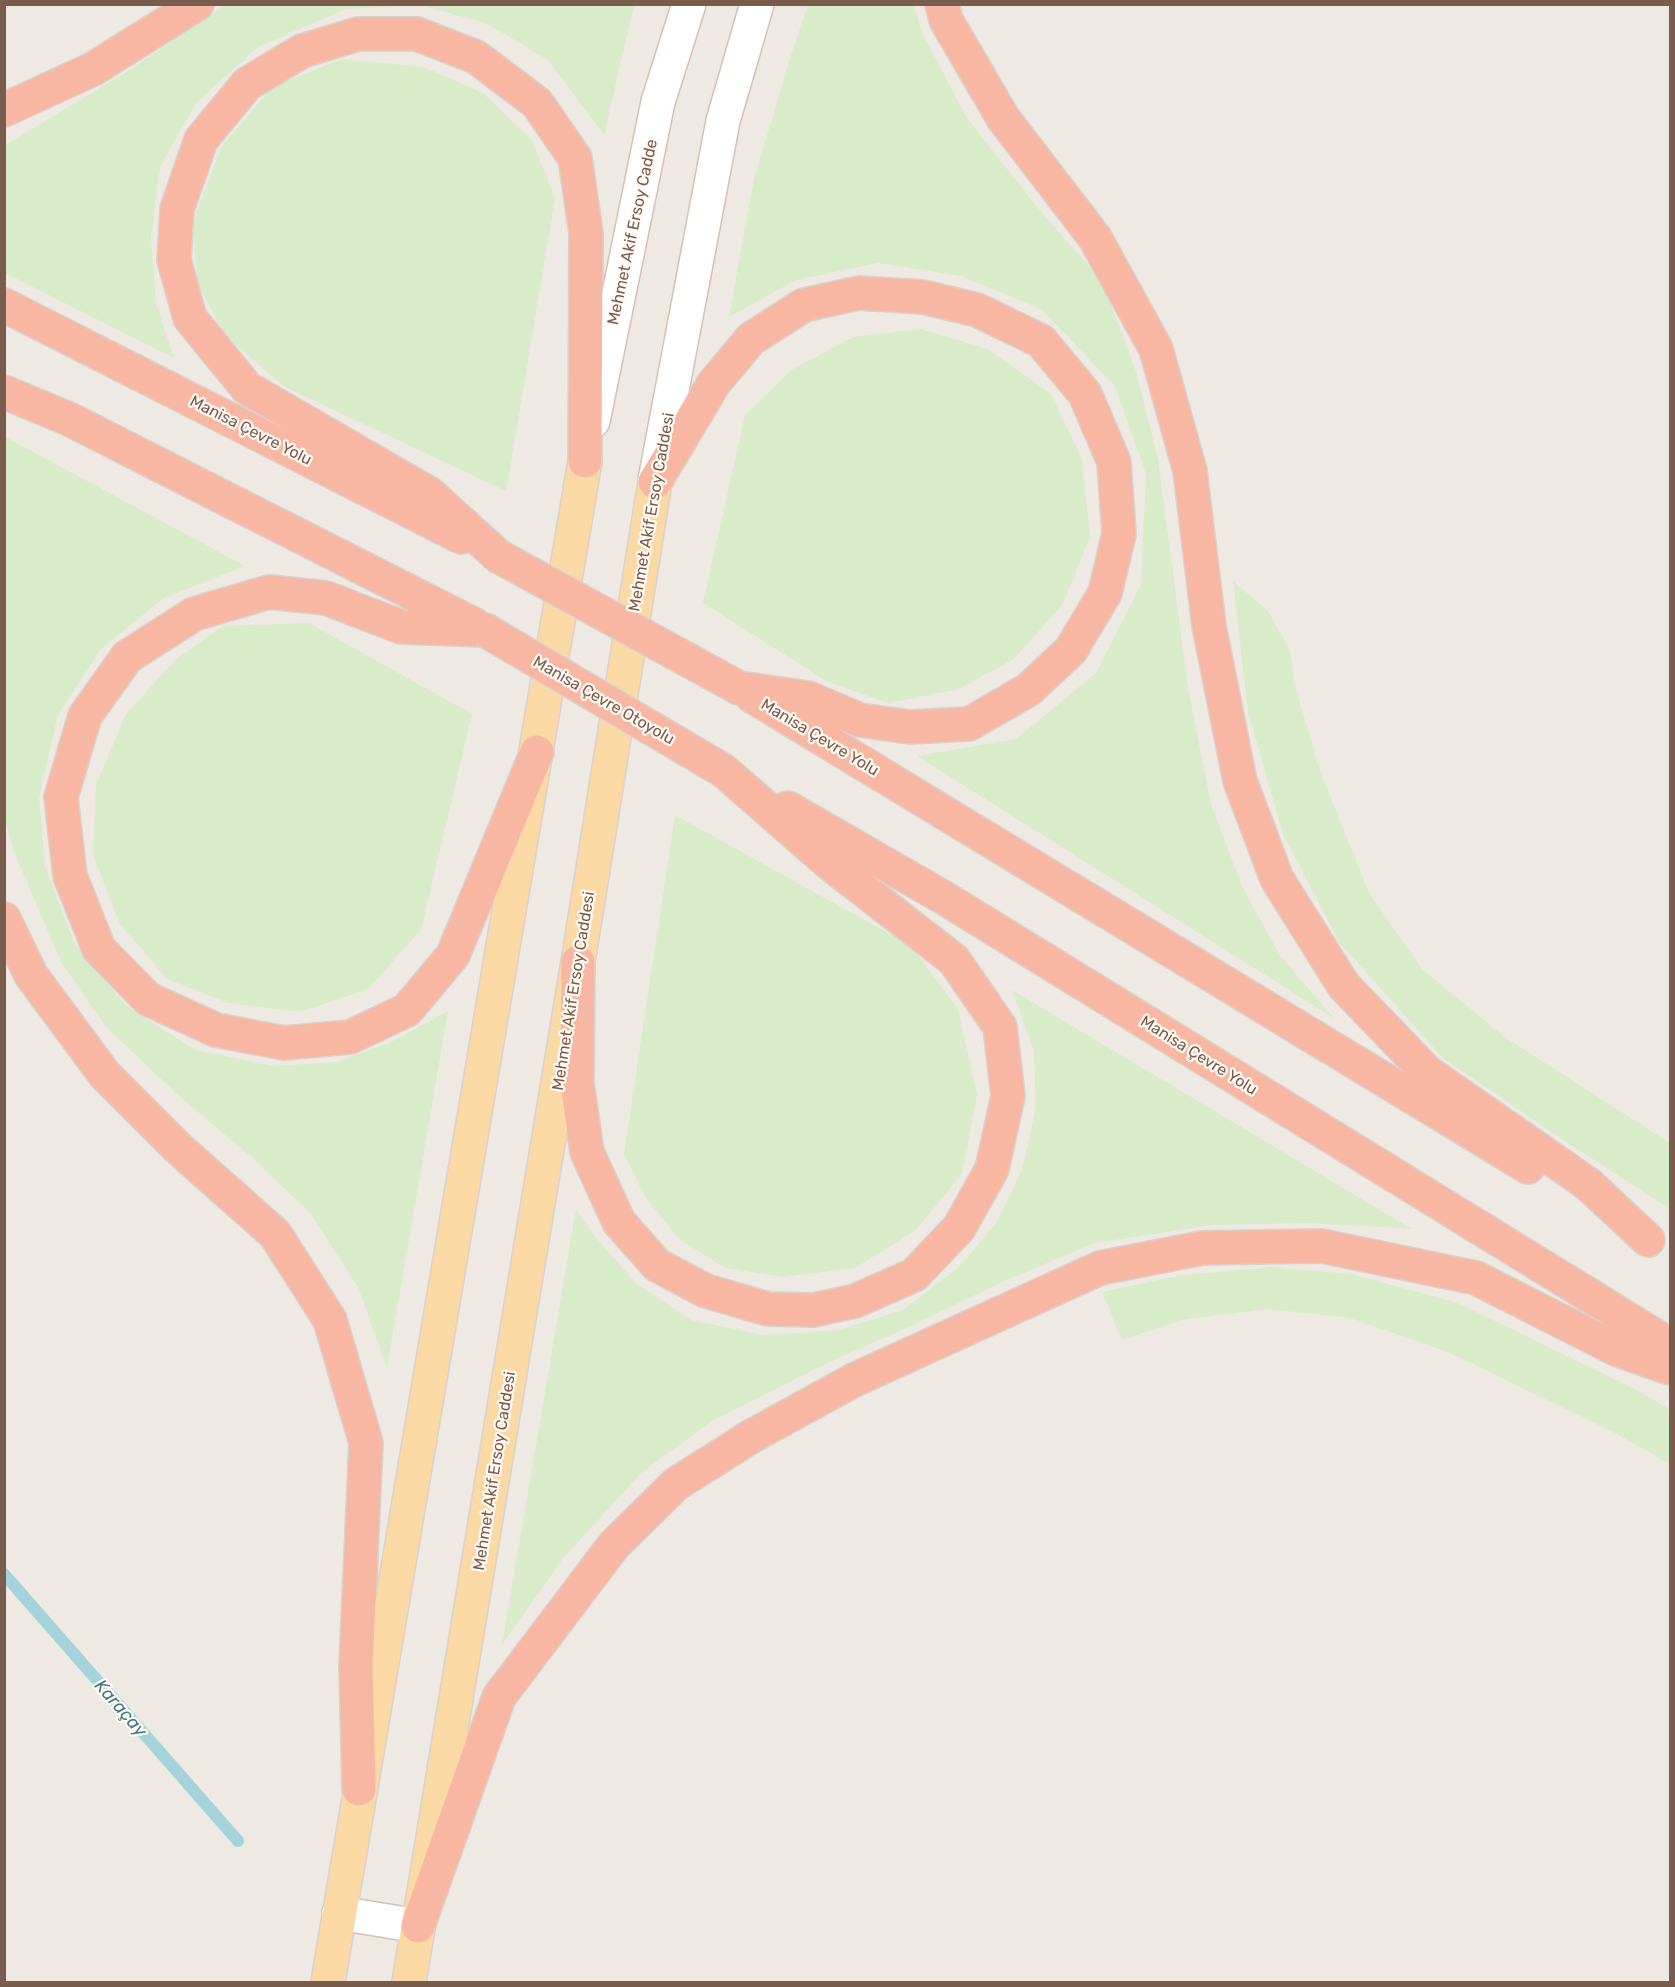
<svg xmlns="http://www.w3.org/2000/svg" width="1675" height="1987" viewBox="0 0 1675 1987" font-family="Rubik,sans-serif">
	<rect width="100%" height="100%" fill="#fdf6ec"/>
	<path fill="#efe9e4" d="M5,5h1665v1977h-1665z"/>
	<path fill="#d8ecc9" d="M226,5h185l-65,4 -88,38 -62,56 -36,64 -9,70 5,65 18,56 -169,-85 -1,-127 127,-77z
		M420,5h214l-30,130 -56,-75 -60,-36z
		M808,5h106l7,26 46,87 70,89 65,74 33,87 23,91 30,229 23,116 32,85 38,68 54,62 -418,-263 99,-17 80,-66 45,-89 5,-110 -31,-88 -74,-77 -80,-33 -83,-13 -82,17 -67,37 25,-138 36,-121z
		M342,59l82,8 59,26 49,47 23,58 -49,293 -221,-104 -60,-51 -28,-54 -4,-61 29,-75 50,-59z
		M921,329l67,20 63,45 31,65 8,78 -27,67 -49,55 -55,30 -71,14 -60,-21 -125,-79 42,-188 48,-46 60,-32z
		M4,436l241,130 -81,32 -63,51 -43,66 -19,82 6,69 29,76 51,63 70,45 79,16 62,-4 53,-19 59,-32 -61,357 -29,-81 -48,-74 -61,-58 -70,-59 -73,-69 -45,-65 -47,-110 -10,-37z
		M1233,581l35,30 22,39 5,36 25,85 49,122 53,76 84,69 164,105v66l-102,-66 -124,-84 -105,-117 -56,-108 -35,-122z
		M309,623l163,91 -51,216 -53,59 -68,23 -72,-9 -61,-24 -47,-55 -27,-69 3,-70 30,-71 50,-55 47,-33z
		M675,815l235,130 48,64 19,86 -15,79 -47,57 -60,37 -71,9 -59,-9 -46,-29 -34,-42 -21,-43z
		M1012,990l400,239 -105,-6 -94,2 -118,18 -93,39 -93,45 -82,36 -115,58 -71,52 -80,88 -59,84 74,-435 21,29 40,45 54,36 73,15 74,-5 65,-20 56,-43 37,-44 26,-53 14,-62 -2,-57z
		M1270,1267l81,7 107,29 183,89 29,18v54l-55,-31 -167,-81 -98,-34 -83,-9 -81,10 -64,21 -20,-48 75,-16z"/>
	<g fill="none" stroke-linecap="round" stroke-linejoin="round">
		<path stroke="#a5d3da" stroke-width="12" d="M4,1574l234,267"/>
		<g stroke="#d6c0b0" stroke-width="36">
			<path id="secondary" d="M593,421l65,-319 31,-98
				M655,480l68,-359 34,-117
				M339,1913l79,13"/>
		</g>
		<g stroke="#dad1cd" stroke-width="36">
			<path id="primary" d="M328,1982c83,-507 174,-1013 257,-1521
				M409,1982l169,-1020 77,-480"/>
		</g>
		<g stroke="#dad1cd" stroke-width="36">
			<path id="highway" d="M942,4l4,16 57,98 92,120 61,111 34,122 19,155 31,155 37,98 67,107 83,86 161,112 60,56
				M4,110l89,-41 104,-65
				M4,305l457,232
				M4,392l65,27 406,206
				M655,482l59,-99 37,-44 53,-34 55,-12 64,4 54,13 64,31 44,53 29,68 5,72 -14,59 -34,57 -43,40 -59,34 -60,3 -49,-7 -52,-22 -69,-10
				M498,556l-68,-62 -183,-106 -57,-70 -16,-58 3,-51 24,-69 46,-56 55,-33 56,-17h59l59,23 61,46 38,55 11,75 -1,228
				M485,630l-84,-3 -75,-29 -57,-6 -75,22 -67,43 -42,59 -24,81 9,79 29,73 49,50 68,31 68,13 66,-6 57,-27 46,-55 84,-203
				M752,696l776,471
				M788,808l158,91 724,446
				M4,919l27,56 74,100 73,73 97,86 55,86 36,123 -10,222 3,124
				M578,962l-1,121 10,69 32,70 38,43 49,26 62,18 46,1 41,-9 59,-26 45,-47 33,-59 16,-73 -8,-69 -46,-67 -125,-97 -105,-92
				M418,1926l81,-229 115,-152 62,-61 76,-48 102,-56 246,-112 102,-20 120,-2 154,32 142,72 52,18"/>
		</g>
		<use href="#secondary" stroke="#fff" stroke-width="33"/>
		<use href="#primary" stroke="#fbd9a5" stroke-width="33"/>
		<use href="#highway" stroke="#f7b7a3" stroke-width="33"/>
		<g stroke="#dad1cd" stroke-width="36" stroke-linecap="butt">
			<path id="highway-bridge" d="M498,556l241,132
				M485,630l239,141"/>
		</g>
		<use href="#highway-bridge" stroke="#f7b7a3" stroke-width="33"/>
	</g>
	<g text-anchor="middle" dominant-baseline="central" stroke-width="4.5" stroke-linejoin="round" paint-order="stroke">
		<g font-size="16" fill="#7a5c4d" stroke="#fffaf3">
			<text transform="translate(632 232) rotate(-78)">Mehmet Akif Ersoy Cadde</text>
			<text transform="translate(251 430) rotate(27)">Manisa Çevre Yolu</text>
			<text transform="translate(651 512) rotate(-80)">Mehmet Akif Ersoy Caddesi</text>
			<text transform="translate(604 700) rotate(30)">Manisa Çevre Otoyolu</text>
			<text transform="translate(820 737) rotate(31)">Manisa Çevre Yolu</text>
			<text transform="translate(573 991) rotate(-81)">Mehmet Akif Ersoy Caddesi</text>
			<text transform="translate(1199 1055) rotate(32)">Manisa Çevre Yolu</text>
			<text transform="translate(494 1471) rotate(-81)">Mehmet Akif Ersoy Caddesi</text>
		</g>
		<g font-size="18" font-style="italic" fill="#437c86" stroke="#fffaf3">
			<text transform="translate(121 1708) rotate(49)">Karaçay</text>
		</g>
	</g>
	<rect width="1675" height="1987" fill="none" stroke="#7a5c4d" stroke-width="12"/>
</svg>
